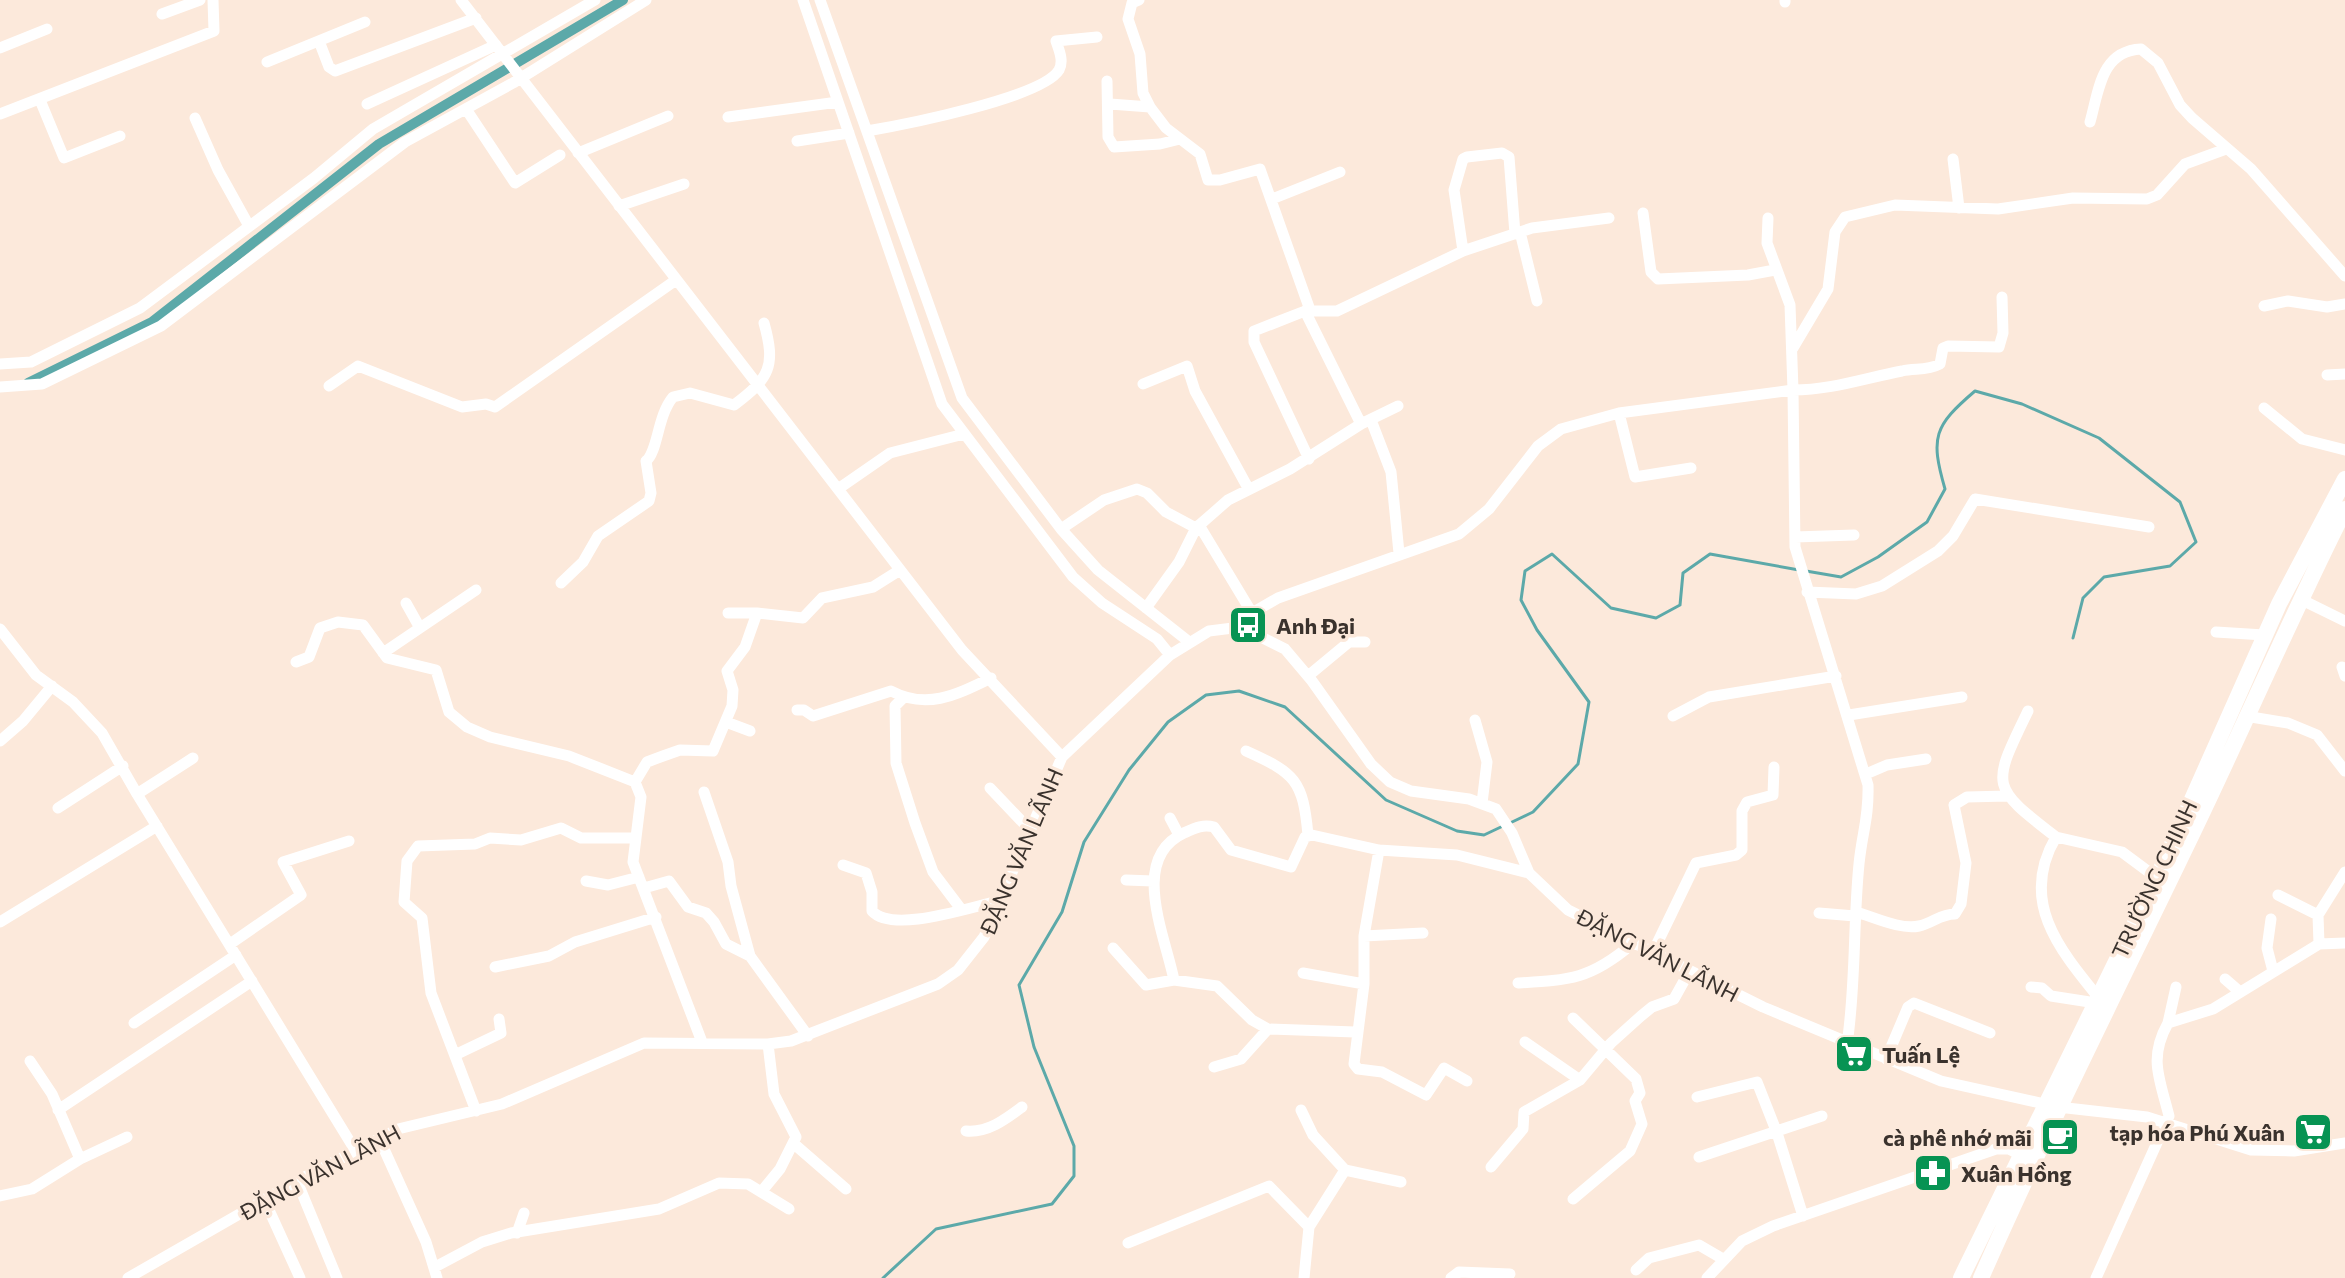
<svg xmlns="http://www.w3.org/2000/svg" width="2345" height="1278" viewBox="0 0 2345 1278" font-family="Commissioner,sans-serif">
	<rect width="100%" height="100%" fill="#fce9db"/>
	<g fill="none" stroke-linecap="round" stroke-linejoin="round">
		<path stroke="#5ca9a9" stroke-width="3" d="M1806,571l35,6 37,-20 49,-35 18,-33c-15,-52 -11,-63 30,-98l47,13 77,34 81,64 16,40 -26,24 -66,11 -21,21 -10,40
			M1510,823l23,-11 45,-48 11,-62 -52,-72 -16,-30 4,-29 27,-17 59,54 45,10 24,-13 3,-32 27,-19 89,16
			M883,1278l53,-49 116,-25 22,-28v-30l-40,-99 -15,-62 43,-73 22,-70 45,-72 39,-48 38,-27 33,-4 46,16 101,93 71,31 27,4 19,-9"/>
		<path stroke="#5ca9a9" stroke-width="10" d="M28,383l124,-61 227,-178 244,-144"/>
		<path stroke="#fff" stroke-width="11" d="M461,0l501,650 100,107
			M803,0l139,404 131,173 29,26 55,36 13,16
			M820,0l142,398 99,131 37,41 90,71
			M1139,0l-7,3 -4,16 12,35 3,39 7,14
			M1785,2v-2
			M162,14l38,-14
			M319,41l10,26 6,4 141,-53
			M0,48l47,-19
			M267,62l98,-40
			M1107,81l1,56 6,10 46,-3 20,-5
			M40,100l24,58 56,-22
			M367,104l129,-59
			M1110,104l40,3 16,21 34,26 8,26h12l40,-11 50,141
			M466,109l49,74 45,-28
			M0,114l214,-83 -1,-31
			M728,117l110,-15
			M195,118l23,52 31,56
			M2090,122c9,-32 11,-71 51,-73l17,14 22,42 12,13 59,51 94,107
			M867,131c35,-6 175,-33 192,-61 5,-9 0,-20 -3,-29l41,-4
			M797,141l52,-8
			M578,153l90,-37
			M1953,159l6,49
			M1272,199l68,-27
			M619,206l65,-22
			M1643,213l8,59 7,7 90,-4 27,-5
			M1768,218l-1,25 23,62 3,85c38,0 72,-12 109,-19 13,-3 25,0 38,-7l3,-16 5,-2 51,1 4,-14 -1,-36
			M1520,232l17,69
			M1463,251l-9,-61 9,-31 4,-2 35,-4 7,4 6,77
			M2264,306l24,-5 39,6 18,-3
			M1305,311l56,113
			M1793,348l35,-59 7,-57 10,-15 50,-12 103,4 75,-11 74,1 10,-4 28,-31 41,-15
			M0,364l31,-2 109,-54 174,-130 59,-49 222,-129
			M2327,375l18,-1
			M1143,384l44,-18 8,25 53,97
			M329,386l29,-20 104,41 24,-3 9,3 181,-127
			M0,387l42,-3 119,-58 244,-184 108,-59 133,-83
			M2264,408l38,31 43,11
			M1619,413l16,64 56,-9
			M1371,420l20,52 8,81
			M1309,459l-55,-117v-11l51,-20h32l126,-60 69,-23 77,-10
			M838,489l52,-36 74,-19
			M1199,525l53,88
			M1061,529l43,-29 33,-11 10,4 19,19 30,16
			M1795,537l59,-2
			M561,583l22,-21 15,-26 51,-35 2,-8 -5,-32c12,-9 11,-45 27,-64l17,-4 44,12c36,-27 42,-39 30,-82
			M1807,592l49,2 26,-8 56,-35 15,-15 22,-37 174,28
			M2300,599l45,22
			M406,603l14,25
			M1146,608l33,-46 17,-34 32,-28 62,-31 71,-45 37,-18
			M728,613h29
			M1241,627l11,-14 26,-15 181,-64 30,-25 49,-63 23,-17 58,-16 174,-23 2,157 73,238c1,33 -6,48 -9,79 -6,60 -3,121 -12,180
			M0,629l36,46 37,27 29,31 35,61 218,356
			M2216,632l48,3
			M383,653l93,-63
			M296,662l13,-5 11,-29 18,-6 25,3 24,33 49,12 13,42 18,15 23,10 79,19 66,26
			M2342,667l3,9
			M1308,676l41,-34h16
			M902,699l-7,7 1,57 19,60 18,49 28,37
			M797,710h7l9,6 78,-25c36,19 65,4 100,-13
			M2028,711c-37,76 -38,75 28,126 -37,63 2,111 42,160
			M1849,715l113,-18
			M1673,716l36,-19 127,-21
			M2245,716l43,7 29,12 28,36
			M1475,720l12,42 -5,41
			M726,722l24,9
			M0,741l23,-20 29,-35
			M1246,751c49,22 57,29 62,84
			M1866,774l21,-9 39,-6
			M990,788l39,41
			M704,792l24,70 3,24 19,70 58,80
			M137,794l56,-36
			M58,808l65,-42
			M1170,818l9,17
			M2056,837l66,15 35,26
			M1379,850l-15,86v48l-10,80 4,5 24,3 44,23 18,-27 23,13
			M843,865l23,8 6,19v19c21,23 98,-4 127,-10
			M1126,880l27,1
			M586,881l22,4 31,-8
			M644,888l25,-7 19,26 18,6 8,9 12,22 24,12
			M2278,895l40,20
			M1856,912c18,5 44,18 63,14 14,-3 21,-12 36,-12l6,-10 5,-41 -12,-58 13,-8 40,-1
			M1819,913l36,3
			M2271,919l-4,29 6,23
			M0,922l157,-96
			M1364,936l59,-3
			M230,944l71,-49 -18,-33 66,-21
			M2319,944l-1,-29 27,-43
			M1113,948l33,37 28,-5 43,6 35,34 16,9 87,3
			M1652,954l44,-91 40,-8 6,-5v-39l5,-9 26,-7 1,-28
			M495,967l54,-11 26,-14 81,-25
			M1303,973l61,11
			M2225,979l15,13
			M1174,980c-9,-45 -45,-122 10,-147 11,-5 19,-9 30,-6l17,23 60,17 14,-30 7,-2 67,15 78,5 72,18
			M1518,983c52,-3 73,-4 114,-39
			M2031,987l11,1 9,8 45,7
			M134,1023l102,-68
			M2168,1023l8,-36
			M702,1042l-69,-180 8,-65 -6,-15 12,-20 16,-6 17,-6 33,1 19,-45 1,-16 -6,-19 18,-24 12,-34 46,5 19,-20 51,-11 27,-17
			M1525,1042l55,38
			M457,1054l44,-21 -2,-14
			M1886,1059l22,-52 6,-4 76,30
			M1214,1067l27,-8 27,-30
			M1697,1097l60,-15 20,51 26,83
			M58,1110l194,-129
			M1301,1110l12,25 32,35
			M476,1111l-45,-118 -9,-75 -18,-16 3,-41 11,-15 57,-2 15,-6 31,2 40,-12 20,10h55
			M966,1131c22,2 40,-12 56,-24
			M379,1138l47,104 11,36
			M793,1143l53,46
			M1699,1157l123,-41
			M80,1159l47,-22
			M1491,1167l32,-38 1,-17 56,-32 31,-37 30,-27 11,-9 22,-8 15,-27
			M297,1181l40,97
			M762,1191l18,-22 16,-32 -22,-43 -6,-50
			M0,1196l32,-7 48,-30 -28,-65 -22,-33
			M264,1199l36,79
			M1573,1199l57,-48 12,-27 -7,-23 5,-8 -4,-14 -63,-61
			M1309,1227l36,-57 56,12
			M517,1233l7,-20
			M1128,1243l141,-57 40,41 -5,51
			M435,1267l47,-25 29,-9 148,-24 60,-26 29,1 41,25
			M1636,1270l13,-12 50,-13 24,14
			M128,1278l169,-97 101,-52 104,-25 142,-61 124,1 23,-3 147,-57 20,-14 26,-33 78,-180 108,-102 39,-24 32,-4 44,22 27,32 59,83 19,18 21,9 58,8 27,10 16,24 17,40 39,37 195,97 178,74 117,26 89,10 104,33 43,1 51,-8
			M1451,1278l8,-6 51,2
			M1707,1278l35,-37 31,-15 223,-77h13l16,8
			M2096,1278l73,-162c-9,-37 -21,-57 -1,-93l45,-14 106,-65 26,-1"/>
		<path stroke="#fff" stroke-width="16" d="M1961,1278l196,-400 122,-274 66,-125
			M1981,1278c67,-152 142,-300 214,-450 51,-106 97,-214 150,-319"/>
	</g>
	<defs>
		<g id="bus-square" transform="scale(2)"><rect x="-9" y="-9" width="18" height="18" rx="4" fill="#079353" stroke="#fce9db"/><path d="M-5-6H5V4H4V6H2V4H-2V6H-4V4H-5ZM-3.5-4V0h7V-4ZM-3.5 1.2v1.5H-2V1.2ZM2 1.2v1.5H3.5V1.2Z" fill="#fff"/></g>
		<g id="supermarket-square" transform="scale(2)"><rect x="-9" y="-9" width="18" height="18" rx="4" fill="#079353" stroke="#fce9db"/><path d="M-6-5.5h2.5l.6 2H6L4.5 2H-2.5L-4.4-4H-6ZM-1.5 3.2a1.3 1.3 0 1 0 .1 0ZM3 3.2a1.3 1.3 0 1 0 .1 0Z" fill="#fff"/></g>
		<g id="cafe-square" transform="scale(2)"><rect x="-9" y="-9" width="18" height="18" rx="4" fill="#079353" stroke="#fce9db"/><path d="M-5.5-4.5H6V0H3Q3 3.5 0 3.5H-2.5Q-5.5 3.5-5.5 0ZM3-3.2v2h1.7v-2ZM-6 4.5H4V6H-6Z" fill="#fff"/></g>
		<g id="pharmacy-square" transform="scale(2)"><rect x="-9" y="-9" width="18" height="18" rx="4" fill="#079353" stroke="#fce9db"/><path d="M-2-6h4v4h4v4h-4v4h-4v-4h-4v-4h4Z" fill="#fff"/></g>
	</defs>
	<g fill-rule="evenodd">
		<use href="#bus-square" x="1248" y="625"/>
		<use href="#supermarket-square" x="1854" y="1054"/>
		<use href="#supermarket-square" x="2313" y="1132"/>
		<use href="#cafe-square" x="2060" y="1137"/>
		<use href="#pharmacy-square" x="1933" y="1173"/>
	</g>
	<g text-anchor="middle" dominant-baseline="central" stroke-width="7" stroke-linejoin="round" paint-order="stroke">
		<g font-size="22" font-weight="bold" fill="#3a322d" stroke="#fce9db" text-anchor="start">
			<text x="1276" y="625">Anh Đại</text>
			<text x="1882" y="1054">Tuấn Lệ</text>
			<text x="2285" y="1132" text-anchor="end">tạp hóa Phú Xuân</text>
			<text x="2032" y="1137" text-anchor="end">cà phê nhớ mãi</text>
			<text x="1961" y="1173">Xuân Hồng</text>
		</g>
		<g font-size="22" fill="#3a322d" stroke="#fce9db">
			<text transform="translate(1021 851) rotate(-67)">ĐẶNG VĂN LÃNH</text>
			<text transform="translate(2154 879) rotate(-65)">TRƯỜNG CHINH</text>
			<text transform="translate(1658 955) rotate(27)">ĐẶNG VĂN LÃNH</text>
			<text transform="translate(320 1172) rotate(-28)">ĐẶNG VĂN LÃNH</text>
		</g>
	</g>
</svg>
